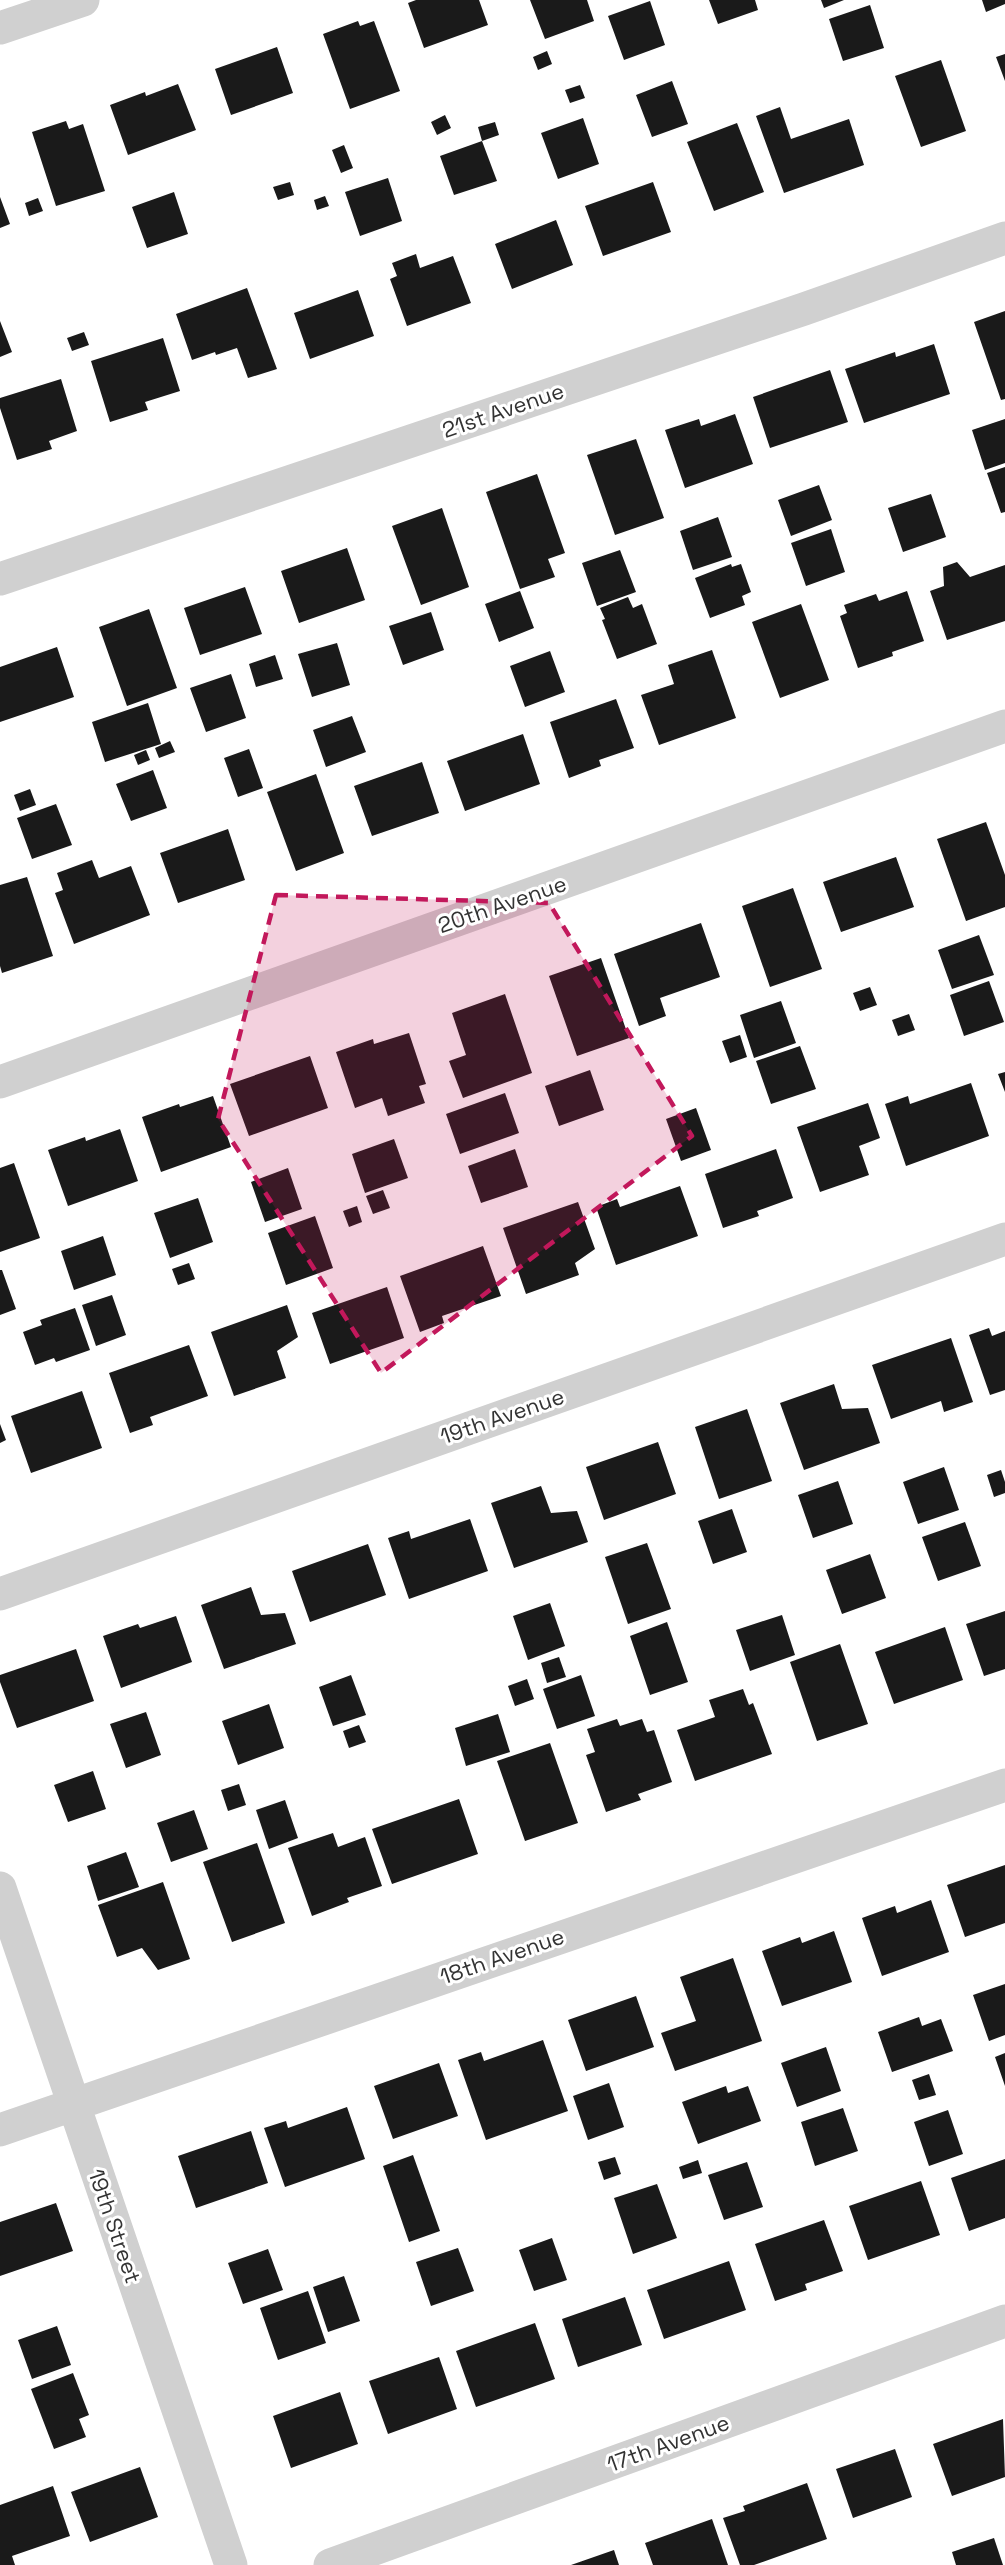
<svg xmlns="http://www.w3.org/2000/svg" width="1005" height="2565" viewBox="0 0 1005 2565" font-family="'Space Grotesk',sans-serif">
	<rect width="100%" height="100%" fill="#fff"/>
	<path fill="#1a1a1a" d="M416,0h63l9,25 -64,23 -16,-45z
		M530,0h57l7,21 -49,18z
		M709,0h46l3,10 -40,14z
		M821,0h23l-20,8z
		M982,0h23v4l-19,8z
		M650,1l15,44 -41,15 -16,-44z
		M870,5l14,43 -41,13 -14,-42z
		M358,21l2,5 14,-5 26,70 -50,18 -27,-75z
		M277,47l16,46 -62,22 -16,-46z
		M547,51l5,13 -14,6 -5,-13z
		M1005,54v27l-9,-24z
		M941,60l25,71 -45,16 -26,-71z
		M672,81l16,43 -36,13 -16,-42z
		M178,84l18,46 -68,25 -18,-50 35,-13 1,4z
		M580,85l5,13 -15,5 -5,-13z
		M780,107l11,32 58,-20 15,46 -80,28 -28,-77z
		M445,115l6,13 -14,7 -6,-13z
		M583,118l16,46 -41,15 -17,-46z
		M66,121l3,8 14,-5 22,67 -49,15 -24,-74z
		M495,122l4,13 -17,6 15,40 -43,14 -14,-39 42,-15 -4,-14z
		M737,123l27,69 -50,19 -27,-69z
		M344,145l9,23 -12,5 -9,-23z
		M388,178l14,43 -42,15 -15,-44z
		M290,182l4,13 -16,5 -5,-13z
		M653,182l18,50 -68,24 -18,-50z
		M174,192l14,42 -41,14 -15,-41z
		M325,196l4,10 -12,4 -3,-10z
		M0,197l10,27 -10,4z
		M38,198l5,13 -14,5 -4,-13z
		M556,220l17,45 -61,24 -17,-45z
		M416,254l4,14 33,-12 18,47 -64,23 -17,-47 7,-3 -5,-13z
		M247,288l30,81 -29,9 -11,-30 -21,7 -1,-3 -23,8 -16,-46z
		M358,290l16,46 -64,23 -16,-46z
		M1005,311v88l-4,1 -27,-78z
		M0,321l12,31 -12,5z
		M84,332l5,13 -17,6 -5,-13z
		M163,338l17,53 -35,11 3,8 -38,12 -19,-61z
		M934,344l16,50 -86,29 -19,-54 50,-17 1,5z
		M830,370l18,52 -78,26 -17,-51z
		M61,379l16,52 -28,10 3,8 -35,11 -17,-52v-10z
		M735,414l18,50 -68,24 -20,-58 34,-11 2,7z
		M1005,419v44l-20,7 -13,-40z
		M636,439l28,79 -49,17 -28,-80z
		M1005,467v45l-4,1 -14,-40z
		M537,474l28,79 -17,6 7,18 -35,12 -34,-97z
		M819,485l13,35 -41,16 -13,-36z
		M931,494l15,43 -43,15 -15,-44z
		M442,508l27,79 -48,18 -29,-79z
		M718,517l14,40 -39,13 -13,-39z
		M831,529l14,43 -39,14 -15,-43z
		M347,548l18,52 -66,23 -18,-52z
		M620,550l16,42 -39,14 -15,-43z
		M957,562l13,15 35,-12v56l-58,19 -17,-49 14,-5 -1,-19z
		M731,564l1,3 9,-3 10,28 -9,4 3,9 -35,13 -15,-40z
		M245,587l17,47 -62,21 -16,-47z
		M520,591l14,37 -35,14 -14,-38z
		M907,591l17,50 -32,11 1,4 -35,12 -18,-52 7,-3 -3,-8 32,-11 3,7z
		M628,597l5,11 9,-4 15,40 -40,15 -15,-39 3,-1 -5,-11z
		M801,604l28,76 -49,18 -28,-76z
		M149,609l28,79 -50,18 -28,-79z
		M431,612l13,38 -41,15 -14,-39z
		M337,643l13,42 -38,12 -14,-43z
		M57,647l17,50 -74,25v-55z
		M712,650l24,68 -77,27 -18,-50 33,-11 -6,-19z
		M550,651l15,41 -40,15 -15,-41z
		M275,655l8,24 -27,8 -7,-23z
		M231,674l15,44 -40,14 -16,-44z
		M616,699l18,49 -35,12 2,6 -32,12 -19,-56z
		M148,703l13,41 -56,18 -13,-40z
		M352,716l14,36 -40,15 -13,-37z
		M523,734l17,50 -75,27 -18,-50z
		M170,741l5,11 -16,6 -4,-10z
		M249,749l14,39 -25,9 -14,-39z
		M146,750l4,10 -12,5 -4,-10z
		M422,762l17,51 -67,23 -18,-50z
		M153,770l14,38 -36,13 -15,-37z
		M316,774l28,79 -48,18 -29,-79z
		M30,789l6,16 -16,6 -6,-16z
		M56,804l16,41 -40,14 -15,-41z
		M986,822l19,53v32l-39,14 -29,-82z
		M228,829l17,51 -67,23 -18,-50z
		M896,857l18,50 -73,25 -18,-50z
		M92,860l7,18 32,-12 19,49 -76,29 -19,-51 8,-3 -6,-17z
		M27,877l26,79 -51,17 -2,-7v-81z
		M793,888l29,81 -52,18 -28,-81z
		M701,923l19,54 -60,21 6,18 -27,10 -25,-72z
		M979,935l15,40 -42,14 -14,-39z
		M601,958l28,80 -52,18 -28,-80z
		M989,981l15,41 -40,14 -14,-41z
		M870,987l7,18 -17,6 -7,-18z
		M505,994l27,79 -69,25 -14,-37 17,-6 -14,-42z
		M781,1001l15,42 -42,15 -14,-43z
		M909,1014l6,16 -17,6 -6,-16z
		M409,1033l17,51 -7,2 6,17 -37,13 -6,-18 -27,10 -19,-56 37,-13 1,5z
		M740,1035l7,22 -17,6 -8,-22z
		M800,1046l16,43 -45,15 -15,-43z
		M310,1056l18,52 -79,28 -19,-52z
		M590,1070l14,40 -45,16 -14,-40z
		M1005,1072v20l-7,-18z
		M971,1083l18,53 -83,30 -21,-62 23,-8 2,8z
		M505,1093l14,40 -59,21 -14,-40z
		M213,1096l18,51 -70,25 -19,-55 37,-13 1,3z
		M868,1103l12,35 -21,8 10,29 -49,17 -23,-65z
		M696,1108l15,42 -30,11 -15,-42z
		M120,1129l18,52 -70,25 -20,-56 37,-13 1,4z
		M394,1139l14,39 -43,15 -13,-39z
		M515,1149l13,38 -47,16 -13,-37z
		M776,1149l17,49 -36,13 2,5 -36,12 -18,-54z
		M14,1163l26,75 -40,14v-84z
		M288,1168l14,41 -37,13 -14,-40z
		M680,1186l18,50 -82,29 -20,-58 21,-8 3,8z
		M383,1190l7,18 -17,6 -7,-18z
		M198,1198l15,44 -43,16 -16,-45z
		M578,1202l17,47 -20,14 4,12 -53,19 -23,-66z
		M357,1206l5,16 -13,5 -6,-16z
		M315,1216l18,52 -47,17 -18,-52z
		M103,1236l13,39 -42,15 -13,-39z
		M483,1246l18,50 -59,20 2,7 -24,9 -20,-56z
		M189,1263l6,16 -17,6 -6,-16z
		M0,1270h2l14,39 -16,6z
		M387,1287l17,51 -74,26 -18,-51z
		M112,1295l14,40 -30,11 -14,-41z
		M287,1305l11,32 -21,14 9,27 -52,18 -23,-64z
		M75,1308l15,42 -34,12 -2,-4 -19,7 -12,-33 19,-7 -2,-5z
		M989,1328l3,8 13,-5v59l-15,5 -21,-60z
		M951,1338l22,64 -29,10 -3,-11 -50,18 -19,-54z
		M189,1345l19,51 -58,21 3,8 -23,8 -21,-60z
		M834,1384l8,25 26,-1 12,35 -76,27 -24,-67z
		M82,1391l20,57 -71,25 -20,-57z
		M747,1409l25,72 -53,18 -24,-72z
		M0,1424l6,16 -6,3z
		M658,1442l18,52 -72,26 -18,-53z
		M944,1467l15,43 -41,14 -15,-42z
		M1001,1470l4,12v11l-11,4 -7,-22z
		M838,1481l15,43 -40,14 -15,-43z
		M541,1486l10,27 26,-2 11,31 -74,26 -23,-65z
		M732,1509l15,43 -34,12 -15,-43z
		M470,1519l18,52 -79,28 -21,-61 21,-7 2,8z
		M965,1522l16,44 -43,15 -16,-44z
		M647,1543l24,66 -43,15 -23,-67z
		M368,1544l18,51 -76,27 -18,-51z
		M870,1554l16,44 -44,16 -16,-44z
		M251,1587l10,28 24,-2 11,31 -72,25 -23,-64z
		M550,1603l15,43 -37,14 -15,-44z
		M1005,1611v58l-21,7 -18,-52z
		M782,1615l13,40 -45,16 -14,-41z
		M176,1616l16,46 -71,26 -18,-52 35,-12 2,4z
		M667,1622l21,60 -38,13 -20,-59z
		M945,1627l18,53 -69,24 -19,-52z
		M840,1644l28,80 -51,17 -27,-79z
		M76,1649l18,52 -77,27 -17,-46v-7z
		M559,1657l7,20 -19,6 -6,-20z
		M351,1675l15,40 -33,11 -14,-39z
		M581,1675l14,41 -38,13 -14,-40z
		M527,1679l7,20 -19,7 -7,-20z
		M743,1689l6,16 4,-2 19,51 -77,27 -18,-51 38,-13 -6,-17z
		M269,1704l15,44 -46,17 -16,-44z
		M146,1712l15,43 -35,13 -16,-44z
		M498,1714l12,38 -44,14 -11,-38z
		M617,1719l3,7 22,-7 5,13 7,-2 18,52 -34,12 3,6 -35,12 -20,-57 9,-3 -8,-23z
		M359,1725l7,17 -17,6 -6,-17z
		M550,1743l28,80 -53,18 -28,-80z
		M93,1771l13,38 -38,13 -14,-37z
		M239,1784l7,21 -18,6 -7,-21z
		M459,1799l19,55 -86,30 -20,-55z
		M285,1800l13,38 -29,11 -13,-39z
		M194,1810l14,39 -37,13 -14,-39z
		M333,1833l5,14 27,-10 17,49 -35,12 2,4 -37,14 -24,-68z
		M257,1843l28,80 -53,19 -29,-80z
		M126,1852l13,35 -41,14 -11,-35z
		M1005,1865v58l-40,14 -18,-52z
		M163,1882l27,77 -32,11 -16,-22 -25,9 -19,-52z
		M931,1900l18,52 -67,24 -20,-58 33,-12 2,7z
		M834,1931l18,51 -70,24 -20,-55 38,-14 2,6z
		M733,1958l29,83 -87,30 -14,-38 35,-12 -16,-44z
		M1005,1984v51l-16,6 -16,-46z
		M636,1996l18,51 -68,24 -18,-51z
		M919,2017l3,9 19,-7 12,32 -61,21 -14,-40z
		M543,2040l25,71 -82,29 -28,-80 23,-8 3,9z
		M826,2047l15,44 -44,16 -16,-44z
		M1005,2053v33l-10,-29z
		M439,2063l19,53 -65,23 -19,-53z
		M929,2074l7,21 -17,5 -7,-20z
		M609,2083l15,44 -36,13 -15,-44z
		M726,2086l2,7 20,-7 13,35 -63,23 -16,-42z
		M347,2107l18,52 -80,28 -21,-59 22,-7 2,7z
		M843,2108l15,43 -43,15 -14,-44z
		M948,2110l15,44 -34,12 -15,-44z
		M251,2131l17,52 -72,25 -18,-52z
		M413,2155l27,76 -31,11 -26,-76z
		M615,2157l6,17 -17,6 -6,-18z
		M1005,2159v59l-36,13 -18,-53z
		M698,2160l4,13 -19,6 -4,-12z
		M747,2162l16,45 -39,13 -16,-45z
		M921,2181l19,54 -72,25 -19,-54z
		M657,2184l20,54 -44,16 -19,-56z
		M56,2203l17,48 -73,25v-54z
		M824,2220l19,51 -38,13 2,6 -32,11 -20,-57z
		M552,2238l15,42 -33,11 -15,-41z
		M458,2248l16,43 -43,15 -15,-44z
		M268,2249l15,41 -40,14 -15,-41z
		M729,2261l17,49 -82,29 -17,-49z
		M344,2276l16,45 -32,11 -15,-45z
		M308,2291l18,52 -48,17 -18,-52z
		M625,2297l17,48 -64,22 -16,-48z
		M535,2323l20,56 -79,28 -20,-56z
		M57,2326l14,39 -39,14 -14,-39z
		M439,2357l18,52 -69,25 -19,-53z
		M73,2373l16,42 -10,4 7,18 -32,12 -23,-60z
		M340,2392l18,52 -67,24 -18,-52z
		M1003,2419l2,58 -53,19 -19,-52z
		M895,2449l17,48 -59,21 -17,-49z
		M140,2467l18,50 -68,25 -19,-50z
		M807,2483l20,56 -73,26h-14l-17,-47 22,-7 -2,-5z
		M53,2486l17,50 -58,20 3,9h-15v-60z
		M712,2519l16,46h-75l-8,-22z
		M994,2538l9,27h-47l-4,-13z
		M614,2550l5,15h-48z"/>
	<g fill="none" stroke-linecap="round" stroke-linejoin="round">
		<path stroke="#d0d0d0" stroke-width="33" d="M0,579l804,-270 201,-71
			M0,1082l1005,-356
			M0,1594l1005,-355
			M0,1888l231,677
			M0,2130l1005,-345
			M330,2565l675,-244"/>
		<path stroke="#d0d0d0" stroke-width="33" d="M0,28l83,-28"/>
	</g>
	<path fill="#c2185b" fill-opacity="0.2" stroke="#c2185b" stroke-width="4.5" stroke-dasharray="12 8" stroke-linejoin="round" d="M276,895l273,8 143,233 -311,237 -163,-254z"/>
	<g text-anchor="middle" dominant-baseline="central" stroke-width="6" stroke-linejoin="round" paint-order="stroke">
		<g font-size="22" fill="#333" stroke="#fff">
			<text transform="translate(503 410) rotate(-19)">21st Avenue</text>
			<text transform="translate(502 904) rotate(-19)">20th Avenue</text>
			<text transform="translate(502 1416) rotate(-19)">19th Avenue</text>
			<text transform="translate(502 1956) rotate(-19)">18th Avenue</text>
			<text transform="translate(115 2226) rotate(71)">19th Street</text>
			<text transform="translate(668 2443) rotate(-20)">17th Avenue</text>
		</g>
	</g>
</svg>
